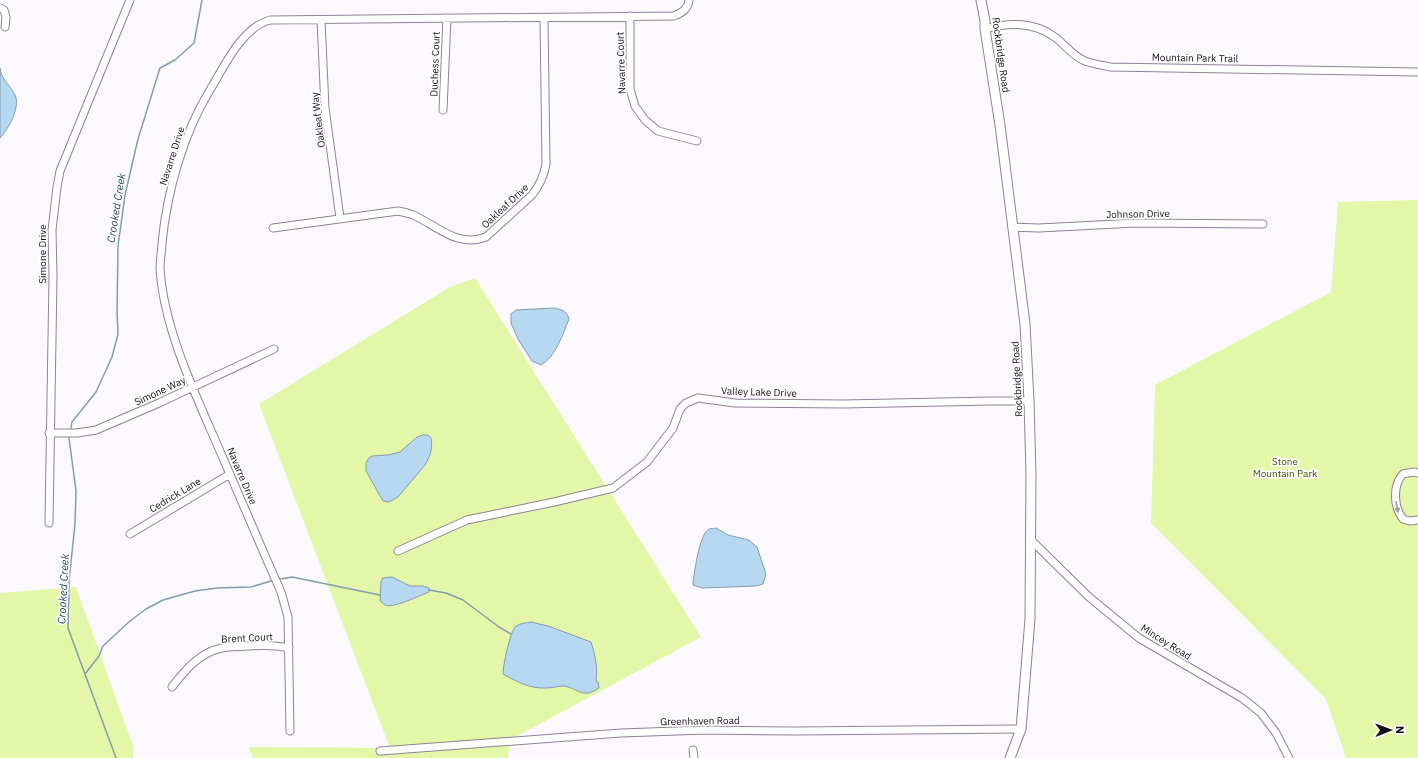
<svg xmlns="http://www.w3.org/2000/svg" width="1418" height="758" viewBox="0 0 1418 758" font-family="'IBM Plex Sans',sans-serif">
	<rect width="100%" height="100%" fill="#fcf9fe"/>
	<path fill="#e4f6a7" d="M1418,200v558h-72l-20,-59 -175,-176 4,-138 176,-93 7,-90z
		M475,278l226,359 -191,103 -2,18h-255l-5,-11 142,1 -131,-344 191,-117z
		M76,587l57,159v12h-133v-165z"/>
	<path fill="#b6d8f1" stroke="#859baf" d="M0,68c1,11 10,17 15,27 6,11 -7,35 -15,43z
		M554,308c7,1 13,3 15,11 -6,14 -13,38 -28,46l-9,-4 -14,-22 -7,-16v-9l5,-4z
		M423,435h5l3,3c2,10 -1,19 -6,27l-27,32 -9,5 -6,-1 -17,-30v-8l2,-4 4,-3 16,-1 12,-3 17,-15z
		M716,528l12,7 21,5 8,7 9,27 -3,10 -7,2 -54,2 -9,-3v-3c2,-12 6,-47 16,-53 2,-1 5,0 7,-1z
		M392,577l18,9h13l6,2v4c-8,3 -37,17 -44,13 -1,0 -4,-4 -5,-4l1,-20 2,-3z
		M531,622l17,4 43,16c4,13 7,25 5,39l2,1 1,6c-17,12 -22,-1 -36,-2 -5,0 -11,2 -16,2 -17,1 -30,-6 -44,-14 0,-8 7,-43 13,-48 5,-3 10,-3 15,-4z"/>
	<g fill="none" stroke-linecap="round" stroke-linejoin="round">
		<path stroke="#859baf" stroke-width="1.5" d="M71,428l1,-6 24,-30 16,-35 6,-23 -1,-22 1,-66 7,-51 13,-56 22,-71 15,-8 19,-17 8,-43
			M69,438l7,53 -1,33 -6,57 -1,47 48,130
			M281,579l11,-2 88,18
			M429,590l17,3 17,7 36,27 12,7
			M85,674l14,-18 4,-10 27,-25 16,-12 17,-9 32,-9 22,-3 34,-1 20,-6"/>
		<g stroke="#8f8096" stroke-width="9">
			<path id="minor" d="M0,8l4,2 2,7 -1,10
				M630,16v73l5,17 10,14 13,11 39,10
				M321,20l4,88 15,110
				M985,29c25,-7 51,-7 71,9 10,8 18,19 29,23 8,3 17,4 25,6l308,5
				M443,110l4,-92
				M1012,227l27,1 97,-5 127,1
				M273,228l125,-17c5,1 10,2 15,4 25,11 44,33 73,22l46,-42c8,-10 12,-19 14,-31l-2,-146
				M49,433h28l19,-3 63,-27 115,-54
				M1418,473l-4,-1 -11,2c-11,12 -9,34 0,45l7,2 8,-1
				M49,523l4,-246 -1,-47 5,-43 3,-16 70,-171
				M130,534l100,-60
				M1031,540l58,57 50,41 103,60 19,15 15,20 13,25
				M398,551l69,-31 87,-18 59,-14 34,-26 26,-34 7,-19 6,-6 12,-5 37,5 109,1 147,-3h38
				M172,687c13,-17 28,-35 50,-39 9,-2 18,-1 27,-2 14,-1 27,-1 40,2
				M290,731l-2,-114 -7,-25c-23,-52 -45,-104 -68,-157 -22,-50 -50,-112 -53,-167 0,-9 2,-17 2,-25 5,-51 21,-109 48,-153 14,-23 32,-63 60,-70l404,-4c9,-4 14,-7 15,-16
				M693,750l1,8
				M380,751l241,-18 84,-3 90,1 226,-2"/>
		</g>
		<g stroke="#8f8096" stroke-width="11">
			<path id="secondary" d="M981,0l4,21v8l15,96 25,199 4,77 2,73 -1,145 -9,110 -11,29"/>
		</g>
		<use href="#minor" stroke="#fff" stroke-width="7"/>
		<use href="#secondary" stroke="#fff" stroke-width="9"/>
	</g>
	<defs><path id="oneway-solid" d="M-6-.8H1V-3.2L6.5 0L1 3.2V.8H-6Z"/></defs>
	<use fill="#a19fa2" href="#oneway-solid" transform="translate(1397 507) rotate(80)"/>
	<g text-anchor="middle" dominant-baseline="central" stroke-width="3.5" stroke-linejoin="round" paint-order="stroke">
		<g font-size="10" fill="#140e16" stroke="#fff">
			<text transform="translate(1001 55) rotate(82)">Rockbridge Road</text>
			<text transform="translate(1195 58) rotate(1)">Mountain Park Trail</text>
			<text transform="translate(621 63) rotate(-92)">Navarre Court</text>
			<text transform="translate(435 64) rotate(-88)">Duchess Court</text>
			<text transform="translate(318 120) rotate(-97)">Oakleaf Way</text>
			<text transform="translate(172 156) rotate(-72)">Navarre Drive</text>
			<text transform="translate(505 206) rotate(-43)">Oakleaf Drive</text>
			<text transform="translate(1138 214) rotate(-1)">Johnson Drive</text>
			<text transform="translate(42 254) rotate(-90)">Simone Drive</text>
			<text transform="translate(1017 379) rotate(-93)">Rockbridge Road</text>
			<text transform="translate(160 391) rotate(-25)">Simone Way</text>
			<text transform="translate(759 392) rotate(2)">Valley Lake Drive</text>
			<text transform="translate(242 476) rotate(67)">Navarre Drive</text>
			<text transform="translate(175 495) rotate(-31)">Cedrick Lane</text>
			<text transform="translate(247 638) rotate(-3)">Brent Court</text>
			<text transform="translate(1166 642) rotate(32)">Mincey Road</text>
			<text transform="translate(700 721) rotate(-1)">Greenhaven Road</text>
		</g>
		<g font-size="10" fill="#424d00" stroke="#fff">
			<text x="1285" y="461">Stone<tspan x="1285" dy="12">Mountain Park</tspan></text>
		</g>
		<g font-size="11" font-style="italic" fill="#183f59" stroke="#fff">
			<text transform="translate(116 208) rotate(-81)">Crooked Creek</text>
			<text transform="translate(63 589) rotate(-87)">Crooked Creek</text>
		</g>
	</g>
	<g transform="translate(1390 730) rotate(89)" stroke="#ffffff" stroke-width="3" paint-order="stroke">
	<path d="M0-3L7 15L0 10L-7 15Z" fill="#140e16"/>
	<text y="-6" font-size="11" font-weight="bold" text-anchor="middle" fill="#140e16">N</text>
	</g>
</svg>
